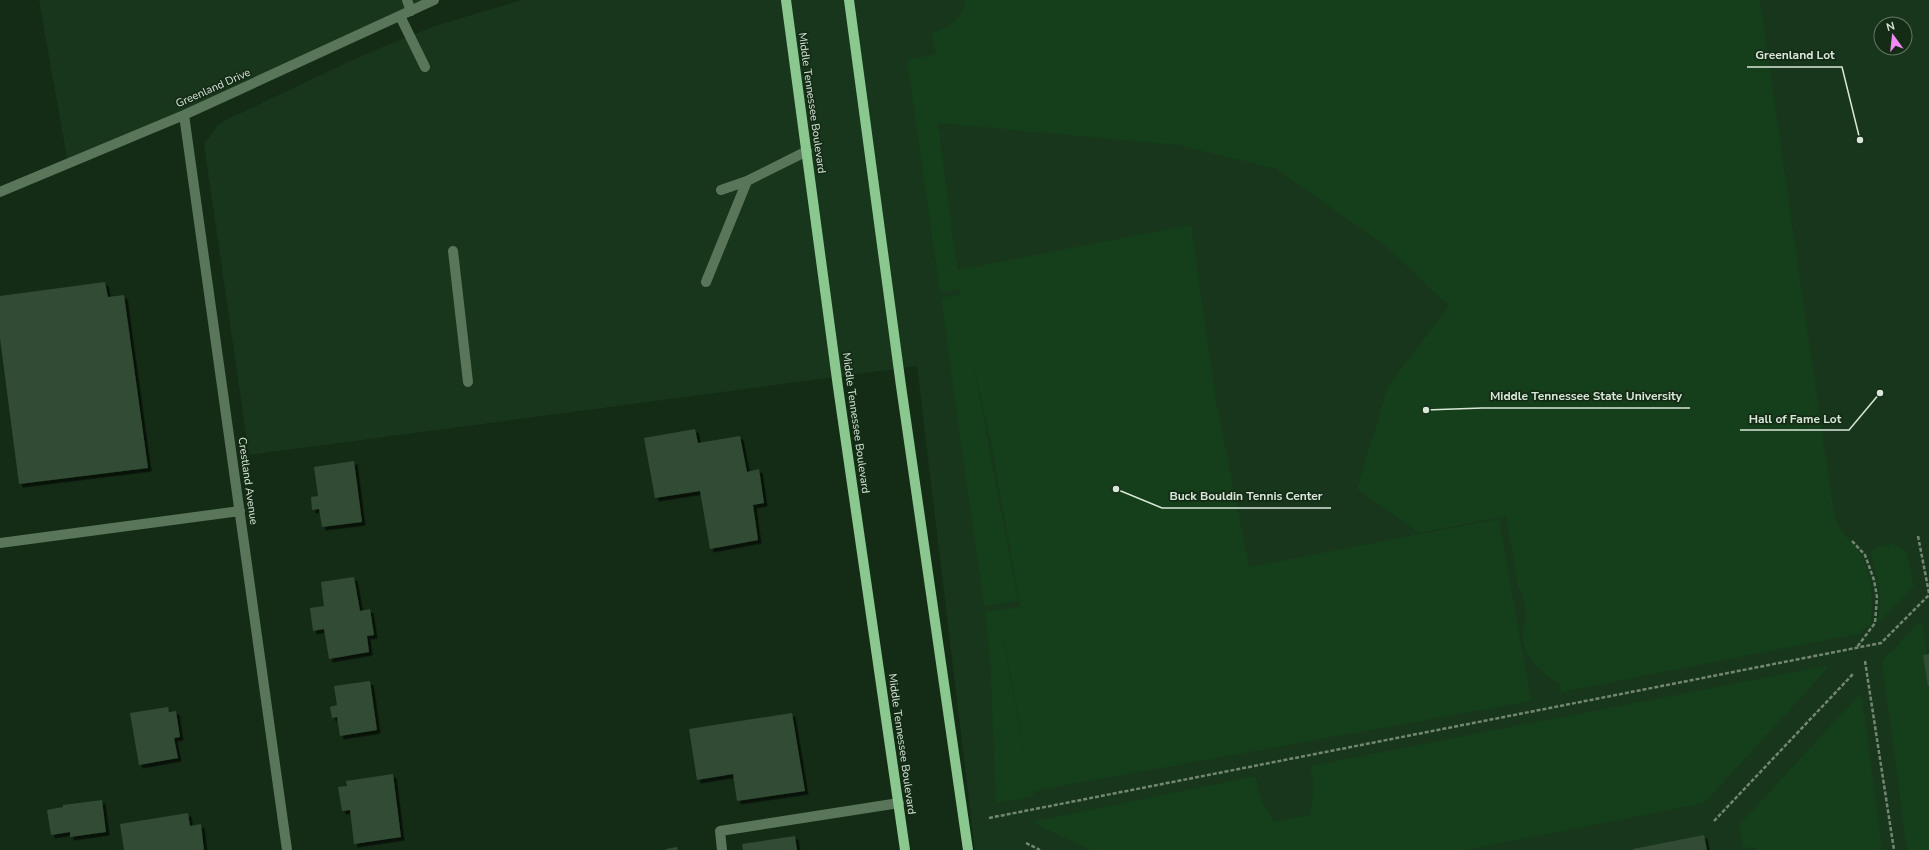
<svg xmlns="http://www.w3.org/2000/svg" width="1929" height="850" viewBox="0 0 1929 850" font-family="'Nunito Sans',sans-serif">
	<defs>
		<filter id="shadow"><feDropShadow dx="3.5" dy="3.5" stdDeviation="0" flood-color="#0009"/></filter>
	</defs>
	<rect width="100%" height="100%" fill="#142c16"/>
	<path fill="#18361c" fill-rule="evenodd" d="M39,0h395l-366,164z
		M522,0h1407v850h-954l-58,-484 -668,89 -45,-311 15,-20 9,-5 135,-64 72,-29zM1881,24h24v24h-24z"/>
	<path fill="#143f1a" fill-rule="evenodd" d="M966,0h794l74,516c5,16 18,25 26,38 13,23 13,45 11,70l-6,5h-3v4l-301,59 -2,-8c-18,-12 -37,-27 -36,-51 0,-6 3,-12 3,-18 -1,-9 -3,-22 -8,-29l-12,-70 -87,17 -62,-44 31,-103 61,-80 -63,-60 -110,-77 -98,-24 -240,-22 19,147 234,-45 25,176 33,166 250,-48 32,182 -498,90 1,4 -5,2 -33,6 -6,-145 -5,-46 35,-5 1,4 -30,-168 -18,-82 45,240 -34,5 -43,-308 19,-4 -2,-5 -18,4 -33,-233 29,-6 -4,-21c19,-6 29,-13 34,-33zM1004,642h1l26,149z
		M1893,544l10,4 3,4 8,34 -36,37 2,-28 -9,-43 7,-5z
		M1921,621l8,41v188h-22l-25,-189z
		M1825,666l3,2 -124,135 -239,47h-374l-57,-27 2,-2 220,-45 3,19 15,27 36,-7 4,-31 -4,-18z
		M1858,696l4,2 20,152h-127l-1,-3 -11,1 -4,-23z"/>
	<path fill="#324b34" filter="url(#shadow)" d="M105,282l3,15 16,-2 24,173 -129,16 -19,-146v-42z
		M695,429l3,14 42,-7 7,36 12,-3 5,34 -11,2 5,35 -48,9 -10,-58 -45,7 -11,-60z
		M354,461l8,61 -40,5 -3,-18 -7,1 -1,-13 7,-1 -4,-29z
		M354,577l6,34 10,-2 4,26 -7,1 2,16 -40,7 -5,-30 -11,2 -3,-23 14,-2 -3,-24z
		M1929,654v32h-1l-5,-31z
		M370,681l7,49 -37,6 -3,-19 -5,1 -2,-11 7,-2 -3,-19z
		M168,707l1,5 7,-1 4,26 -6,1 4,20 -39,7 -9,-52z
		M792,713l13,78 -68,10 -4,-27 -36,6 -8,-51z
		M393,774l8,63 -47,7 -4,-34 -8,1 -4,-24 9,-1 -1,-5z
		M102,800l4,32 -36,5v-5l-19,3 -4,-25 16,-3v-2z
		M188,813l2,13 11,-2 3,26h-80l-4,-26z
		M1704,835l3,15h-74v-1z
		M795,836l2,14h-54l-1,-6z
		M677,847l1,3h-12v-1z"/>
	<g fill="none" stroke-linecap="round" stroke-linejoin="round">
		<path stroke="#738674" stroke-width="2.5" stroke-dasharray="4 2" stroke-linecap="butt" d="M1918,536l11,57
			M1852,541l13,14 9,25 3,17 -2,26 -18,24
			M1865,661l29,189
			M989,818l892,-175 48,-48
			M1714,821l139,-147
			M1026,843l14,7"/>
		<path stroke="#59765b" stroke-width="10" d="M407,0l4,11
			M400,16l25,51
			M184,115l103,735
			M721,190l26,-9 60,-30
			M0,192l184,-77 250,-115
			M453,251l15,131
			M706,282l41,-101
			M0,543l240,-32
			M722,850l-2,-19 179,-28"/>
		<path stroke="#8ac88f" stroke-width="10" d="M786,0l52,387 67,463
			M849,0l52,386 67,464"/>
	</g>
	<g text-anchor="middle" dominant-baseline="central" stroke-width="3.5" stroke-linejoin="round" paint-order="stroke">
		<g font-size="11" fill="#d9e7d9" stroke="#142c16">
			<text transform="translate(213 88) rotate(-24)">Greenland Drive</text>
			<text transform="translate(812 103) rotate(82)">Middle Tennessee Boulevard</text>
			<text transform="translate(856 423) rotate(82)">Middle Tennessee Boulevard</text>
			<text transform="translate(248 481) rotate(82)">Crestland Avenue</text>
			<text transform="translate(902 744) rotate(82)">Middle Tennessee Boulevard</text>
		</g>
	</g>
	<path fill="none" stroke="#d9e7d9" stroke-width="1.5" d="M1860 140L1842 67H1747M1426 410L1482 408H1690M1880 393L1849 430H1740M1116 489L1162 508H1331"/>
	<g fill="#d9e7d9" stroke="#142c16" stroke-width="1.5">
		<circle cx="1860" cy="140" r="4"/>
		<circle cx="1426" cy="410" r="4"/>
		<circle cx="1880" cy="393" r="4"/>
		<circle cx="1116" cy="489" r="4"/>
	</g>
	<g font-size="12" text-anchor="middle" font-weight="bold" fill="#d9e7d9" stroke="#142c16" stroke-width="3.5" stroke-linejoin="round" paint-order="stroke">
		<text x="1795" y="59">Greenland Lot</text>
		<text x="1586" y="400">Middle Tennessee State University</text>
		<text x="1795" y="423">Hall of Fame Lot</text>
		<text x="1246" y="500">Buck Bouldin Tennis Center</text>
	</g>
	<g transform="translate(1893 36) rotate(345)"><circle r="19" fill="#142c16" stroke="#637764"/>
	<path d="M0-3L7 15L0 10L-7 15Z" fill="#f18af4"/>
	<text y="-6" font-size="11" font-weight="bold" text-anchor="middle" fill="#d9e7d9">N</text>
	</g>
</svg>
